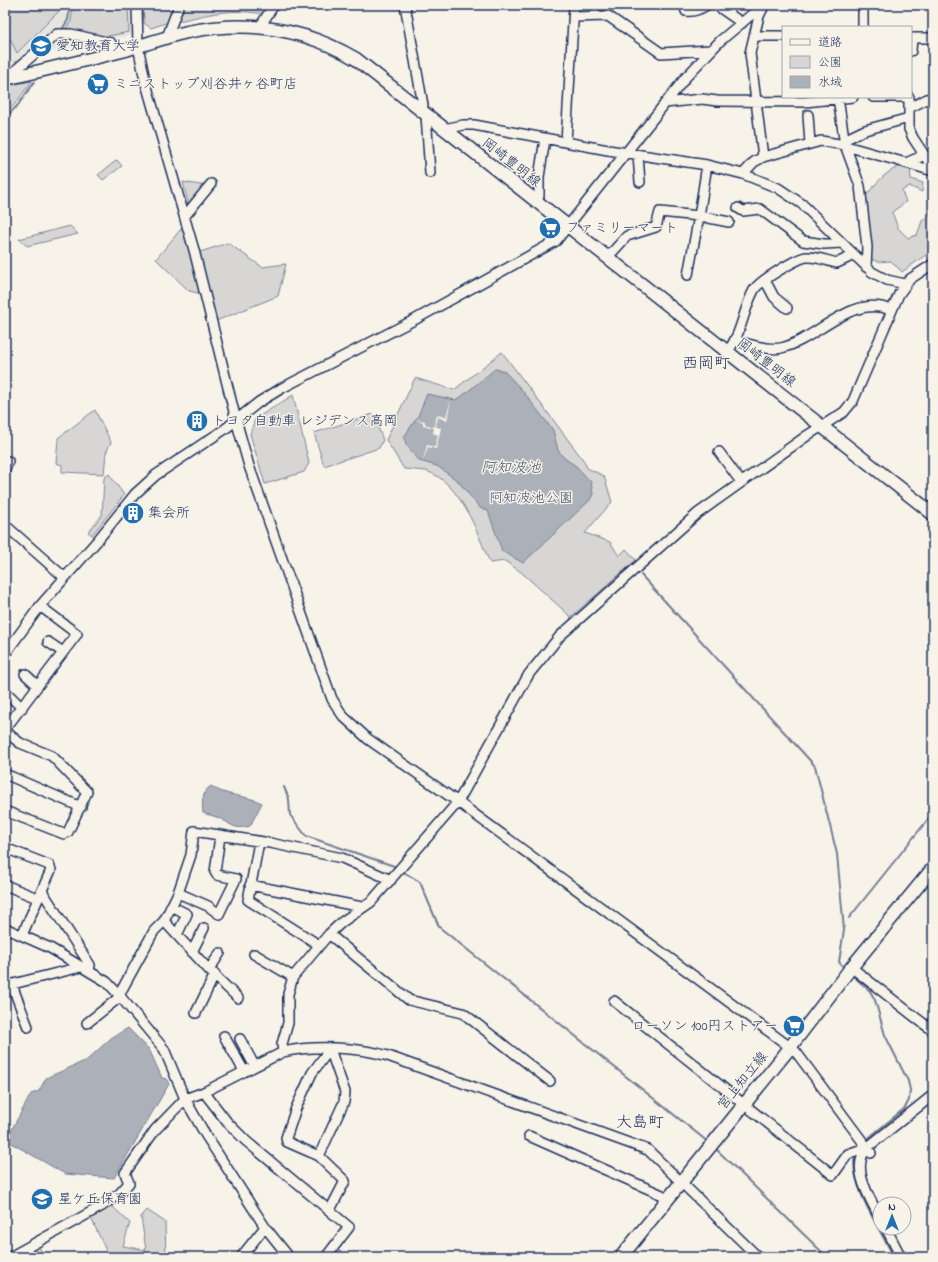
<svg xmlns="http://www.w3.org/2000/svg" width="938" height="1262" viewBox="0 0 938 1262" font-family="'Indie Flower','Klee One',sans-serif">
	<rect width="100%" height="100%" fill="#f7f3e8"/>
	<filter id="ink" filterUnits="userSpaceOnUse"><feTurbulence type="fractalNoise" baseFrequency=".025" numOctaves="2"/><feDisplacementMap in="SourceGraphic" scale="8" xChannelSelector="R" yChannelSelector="G"/><feConvolveMatrix kernelMatrix="1 2 1 2 8 2 1 2 1" color-interpolation-filters="sRGB"/></filter>
	<g filter="url(#ink)">
		<path fill="#e6e5de" d="M5,5h126l1,30 -108,22 -15,16 -4,1z"/>
		<path fill="#d7d6d4" stroke="#798299" d="M14,5h46l2,3 -45,45 -12,-24v-16z
			M73,5h55l1,27 -31,6c-9,-7 -23,-9 -34,-7l7,-10z
			M143,5h33l-7,17 -18,6 -7,-5z
			M182,5h87l-5,9c-37,-6 -54,0 -89,8z
			M32,81l-17,23 -10,10v-28z
			M117,160l5,6 -19,14 -5,-5z
			M905,165l5,2 1,12 12,4 -1,9 -13,-6 -7,5 4,11 -14,10 6,16 10,10 9,-3 5,-14 7,-4 4,-31v64l-31,22 -11,-11 -13,1 -9,-4 -5,-60c12,-14 22,-29 41,-33z
			M183,182l23,4 -17,21z
			M70,226l8,8 -51,12 -8,-7z
			M181,229h3l18,65 -13,-3 -33,-32z
			M228,243l34,24 24,-3 -8,32 -62,25 -19,-68z
			M502,352l82,109 3,7 17,8 8,26 -27,31 25,9 9,14 7,-7 10,11 -65,57 -50,-45 -16,-11 -15,2c-13,-30 -29,-81 -64,-92 -7,-1 -15,-1 -22,-2l-18,-29 29,-62 39,12z
			M293,395l16,68 -5,9 -39,12 -15,-50 5,-15z
			M95,410l16,32 -5,11 -2,21 -42,-2v-7l-6,-2 2,-25z
			M373,414l10,26 -4,8 -55,18 -10,-33z
			M109,474l15,21 -32,40 -4,-3 14,-17 2,-37z
			M111,1205l19,18 -7,23 23,4 -5,-33 6,-7 18,12 1,35h-57l-18,-39z
			M39,1247l6,10h-23z"/>
		<path fill="#acb0b9" stroke="#727c95" d="M495,369l9,2 17,18 32,41 5,20 6,8 12,8 15,16 2,12 -3,6 -67,63 -21,-12 -14,-40 -8,-3 -22,-27 -21,-15 -18,-5 -13,-17 -2,-7 14,-21 9,-22 28,6 6,-3z
			M211,786c15,11 33,8 51,17l-12,23c-19,5 -19,-4 -34,-9 -4,-2 -8,-2 -13,-4 -1,-9 -2,-21 8,-27z
			M128,1028l21,21 13,29 5,1 2,5 -55,94 -49,-4 -59,-34 25,-46 8,-3 7,-13 41,-18 24,-22z"/>
		<path fill="#f7f3e8" d="M451,399l-4,22 -9,-4 -2,10 5,1 -5,21 -8,-2 -6,16 5,-18 8,2 3,-12 -5,-2 1,-5 -11,-3v-3l-9,-3 11,2v3l9,3 3,-12 9,2z"/>
		<g fill="none" stroke-linecap="round" stroke-linejoin="round">
			<path stroke="#727c95" stroke-width="2" d="M61,31l7,-11 2,-15
				M5,118l13,-13 16,-23
				M641,575l174,191 22,88 7,76 -5,32 6,7
				M284,787l5,12 1,16 16,21 91,31
				M402,871l18,11 19,45 269,215
				M849,918l84,-105
				M852,975l18,16 5,9 10,35 23,46 2,9 -1,10 -4,8 -39,32
				M714,1147l113,110
				M855,1154c-7,29 26,77 39,103"/>
			<g stroke="#1b2f5e" stroke-width="12">
				<path id="minor" d="M137,5l1,41 7,34 49,170 42,170 13,46 83,233 11,17 25,23 90,63 332,245 6,5 75,101
					M405,5l18,100 -4,4
					M684,5l2,6c8,1 14,-2 21,-6
					M716,5l26,18
					M574,17l34,-1 53,37 49,-3
					M863,27v-22
					M259,28l15,-23
					M754,36h29
					M167,37l12,-32
					M911,38h22
					M911,51l1,-13
					M11,77l6,-8 40,-35h14l40,9 4,9
					M873,97h36
					M909,97v32l4,9 20,30
					M838,98l7,47 15,41 7,61 -1,20
					M665,103l37,-4 15,2 88,1 48,-5
					M909,108l24,-12
					M426,115l4,58
					M808,115l2,29
					M444,129l19,-4h11l134,25 99,15 36,9 35,14 24,16 70,68 15,8 18,4
					M844,140l21,-10 44,-12
					M566,142l8,-137
					M638,155l2,27
					M763,157l-13,-104 9,-37 5,-10
					M906,163l27,8
					M707,165l-8,51 30,6
					M743,174l11,-12 9,-5 58,-16 18,3 67,19 14,-6 2,-5
					M535,201l4,-5v-19l6,-38
					M738,208l5,3 17,-2 43,32 21,3 18,-1
					M185,216l26,-32
					M607,258l20,-22 29,-9 4,-15 39,4 -11,59
					M765,280l9,17 13,11
					M736,341c14,3 32,10 45,7 36,-8 70,-55 110,-38
					M727,352c15,-18 16,-42 27,-62 5,-9 42,-31 52,-33 10,-1 21,4 31,6l17,-8
					M719,452l22,30
					M5,470l3,-9
					M5,525l59,52
					M48,642l15,10
					M5,654l35,-48 57,-65 38,-47 21,-19 69,-46 34,-27 23,-14 134,-69 140,-78 130,-164 34,-36 43,-36
					M25,674l13,12
					M5,691l17,17
					M5,729l72,-95 -37,-28
					M5,731l15,12 32,13 35,36 -19,40 -4,2 -59,-23
					M5,774l76,33
					M259,842l-11,58 71,45
					M5,848l44,17 2,5 -29,65
					M5,885l32,13
					M250,885l112,22
					M42,891l48,74 -1,6
					M178,893l30,13 11,8 17,-35 -19,-4 -2,-3 5,-36
					M171,906l16,8 -10,21
					M164,921l45,49 29,28
					M5,928l45,20 57,34 12,13 45,54 21,50 20,35 60,93 24,30
					M329,934l80,66 54,13 87,68
					M192,952l12,-24
					M254,954l39,23
					M851,967l82,64
					M209,970l11,-17
					M12,985l16,42
					M5,986l76,-19
					M119,995l35,-64 10,-10 14,-28 13,-38 3,-24 76,12 72,15 49,22
					M614,1001l219,174 15,-21 20,-7
					M196,1013l19,-39
					M87,1023l34,-27
					M224,1036l20,35
					M240,1039l14,26
					M330,1049l15,43 -1,10 -25,54 26,25 -15,29
					M283,1052l-1,-8 6,-21v-29l5,-17 36,-43 13,-12 29,-20 87,-100 71,-128 31,-38 137,-122 111,-79 36,-23 9,-11 46,-107 11,-15 23,-15
					M204,1092l23,30 19,19 103,86 -23,30
					M529,1136l140,62
					M319,1156l-32,-14 -1,-4 10,-30 16,-35 18,-24
					M880,1218c-10,-20 -31,-51 -12,-71l65,-52
					M886,1228l15,29
					M10,1257l92,-51 18,-13 9,-10 -4,-10 30,-43 30,-31 19,-7 79,-40c30,-7 75,-5 105,4l260,94 110,107
					M241,1257l24,-30"/>
			</g>
			<g stroke="#1b2f5e" stroke-width="15">
				<path id="major" d="M5,79c40,-9 81,-19 121,-29 20,-6 40,-13 61,-18 59,-12 117,-4 169,27l577,455
					M621,1257l164,-203 65,-85 83,-101"/>
			</g>
			<use href="#minor" stroke="#f7f3e8" stroke-width="9"/>
			<use href="#major" stroke="#f7f3e8" stroke-width="12"/>
		</g>
	</g>
	<defs>
		<g id="university-disc" transform="scale(1.15)"><circle r="9.5" fill="#1f6fb2" stroke="#f7f3e8"/><path d="M0-5L7-2L0 1L-7-2ZM-4 1L0 2.5L4 1V4Q0 6-4 4Z" fill="#fff"/></g>
		<g id="supermarket-disc" transform="scale(1.15)"><circle r="9.5" fill="#1f6fb2" stroke="#f7f3e8"/><path d="M-6-5.5h2.5l.6 2H6L4.5 2H-2.5L-4.4-4H-6ZM-1.5 3.2a1.3 1.3 0 1 0 .1 0ZM3 3.2a1.3 1.3 0 1 0 .1 0Z" fill="#fff"/></g>
		<g id="building-disc" transform="scale(1.15)"><circle r="9.5" fill="#1f6fb2" stroke="#f7f3e8"/><path d="M-4-6H4V6H1V3H-1V6H-4ZM-2.5-4.3h1.7v1.8h-1.7ZM.8-4.3h1.7v1.8H.8ZM-2.5-1h1.7V.8h-1.7ZM.8-1h1.7V.8H.8Z" fill="#fff"/></g>
		<g id="school-disc" transform="scale(1.15)"><circle r="9.5" fill="#1f6fb2" stroke="#f7f3e8"/><path d="M0-5L7-2L0 1L-7-2ZM-4 1L0 2.5L4 1V4Q0 6-4 4Z" fill="#fff"/></g>
	</defs>
	<g fill-rule="evenodd">
		<use href="#university-disc" x="41" y="46"/>
		<use href="#supermarket-disc" x="98" y="84"/>
		<use href="#supermarket-disc" x="550" y="228"/>
		<use href="#building-disc" x="197" y="421"/>
		<use href="#building-disc" x="133" y="513"/>
		<use href="#supermarket-disc" x="794" y="1026"/>
		<use href="#school-disc" x="42" y="1199"/>
	</g>
	<g text-anchor="middle" dominant-baseline="central" stroke-width="3" stroke-linejoin="round" paint-order="stroke">
		<g font-size="14" fill="#1b2f5e" stroke="#f7f3e8" text-anchor="start">
			<text x="56" y="46">愛知教育大学</text>
			<text x="114" y="84">ミニストップ刈谷井ヶ谷町店</text>
			<text x="566" y="228">ファミリーマート</text>
			<text x="212" y="421">トヨタ自動車 レジデンス高岡</text>
			<text x="148" y="513">集会所</text>
			<text x="778" y="1026" text-anchor="end">ローソン 100円ストアー</text>
			<text x="58" y="1199">星ケ丘保育園</text>
		</g>
		<g font-size="14" fill="#1b2f5e" stroke="#f7f3e8">
			<text transform="translate(511 163) rotate(38)">岡崎豊明線</text>
			<text transform="translate(766 363) rotate(38)">岡崎豊明線</text>
			<text transform="translate(743 1081) rotate(-51)">宮上知立線</text>
		</g>
		<g font-size="14" fill="#415076" stroke="#f7f3e8">
			<text x="531" y="498">阿知波池公園</text>
		</g>
		<g font-size="15" font-style="italic" fill="#465679" stroke="#f7f3e8">
			<text x="511" y="468">阿知波池</text>
		</g>
		<g font-size="16" fill="#1b2f5e" stroke="#f7f3e8">
			<text x="706" y="364">西岡町</text>
			<text x="640" y="1123">大島町</text>
		</g>
	</g>
	<rect width="938" height="1262" fill="none" stroke="#f7f3e8" stroke-width="20"/>
	<rect x="10" y="10" width="918" height="1242" fill="none" stroke="#1b2f5e" stroke-width="1.5" filter="url(#ink)"/>
	<rect x="782" y="26" width="130" height="72" fill="#f7f3e8" stroke="#9fa5b1"/>
	<rect x="790" y="39" width="20" height="6" fill="#f7f3e8" stroke="#9fa5b1"/>
	<text x="818" y="46" font-size="12" fill="#1b2f5e">道路</text>
	<rect x="790" y="56" width="20" height="12" fill="#d7d6d4" stroke="#9fa5b1"/>
	<text x="818" y="66" font-size="12" fill="#1b2f5e">公園</text>
	<rect x="790" y="76" width="20" height="12" fill="#acb0b9" stroke="#9fa5b1"/>
	<text x="818" y="86" font-size="12" fill="#1b2f5e">水域</text>
	<g transform="translate(892 1216)"><circle r="19" fill="#f7f3e8" stroke="#9fa5b1"/>
	<path d="M0-3L7 15L0 10L-7 15Z" fill="#1f6fb2"/>
	<text y="-6" font-size="11" font-weight="bold" text-anchor="middle" fill="#1b2f5e">N</text>
	</g>
</svg>
